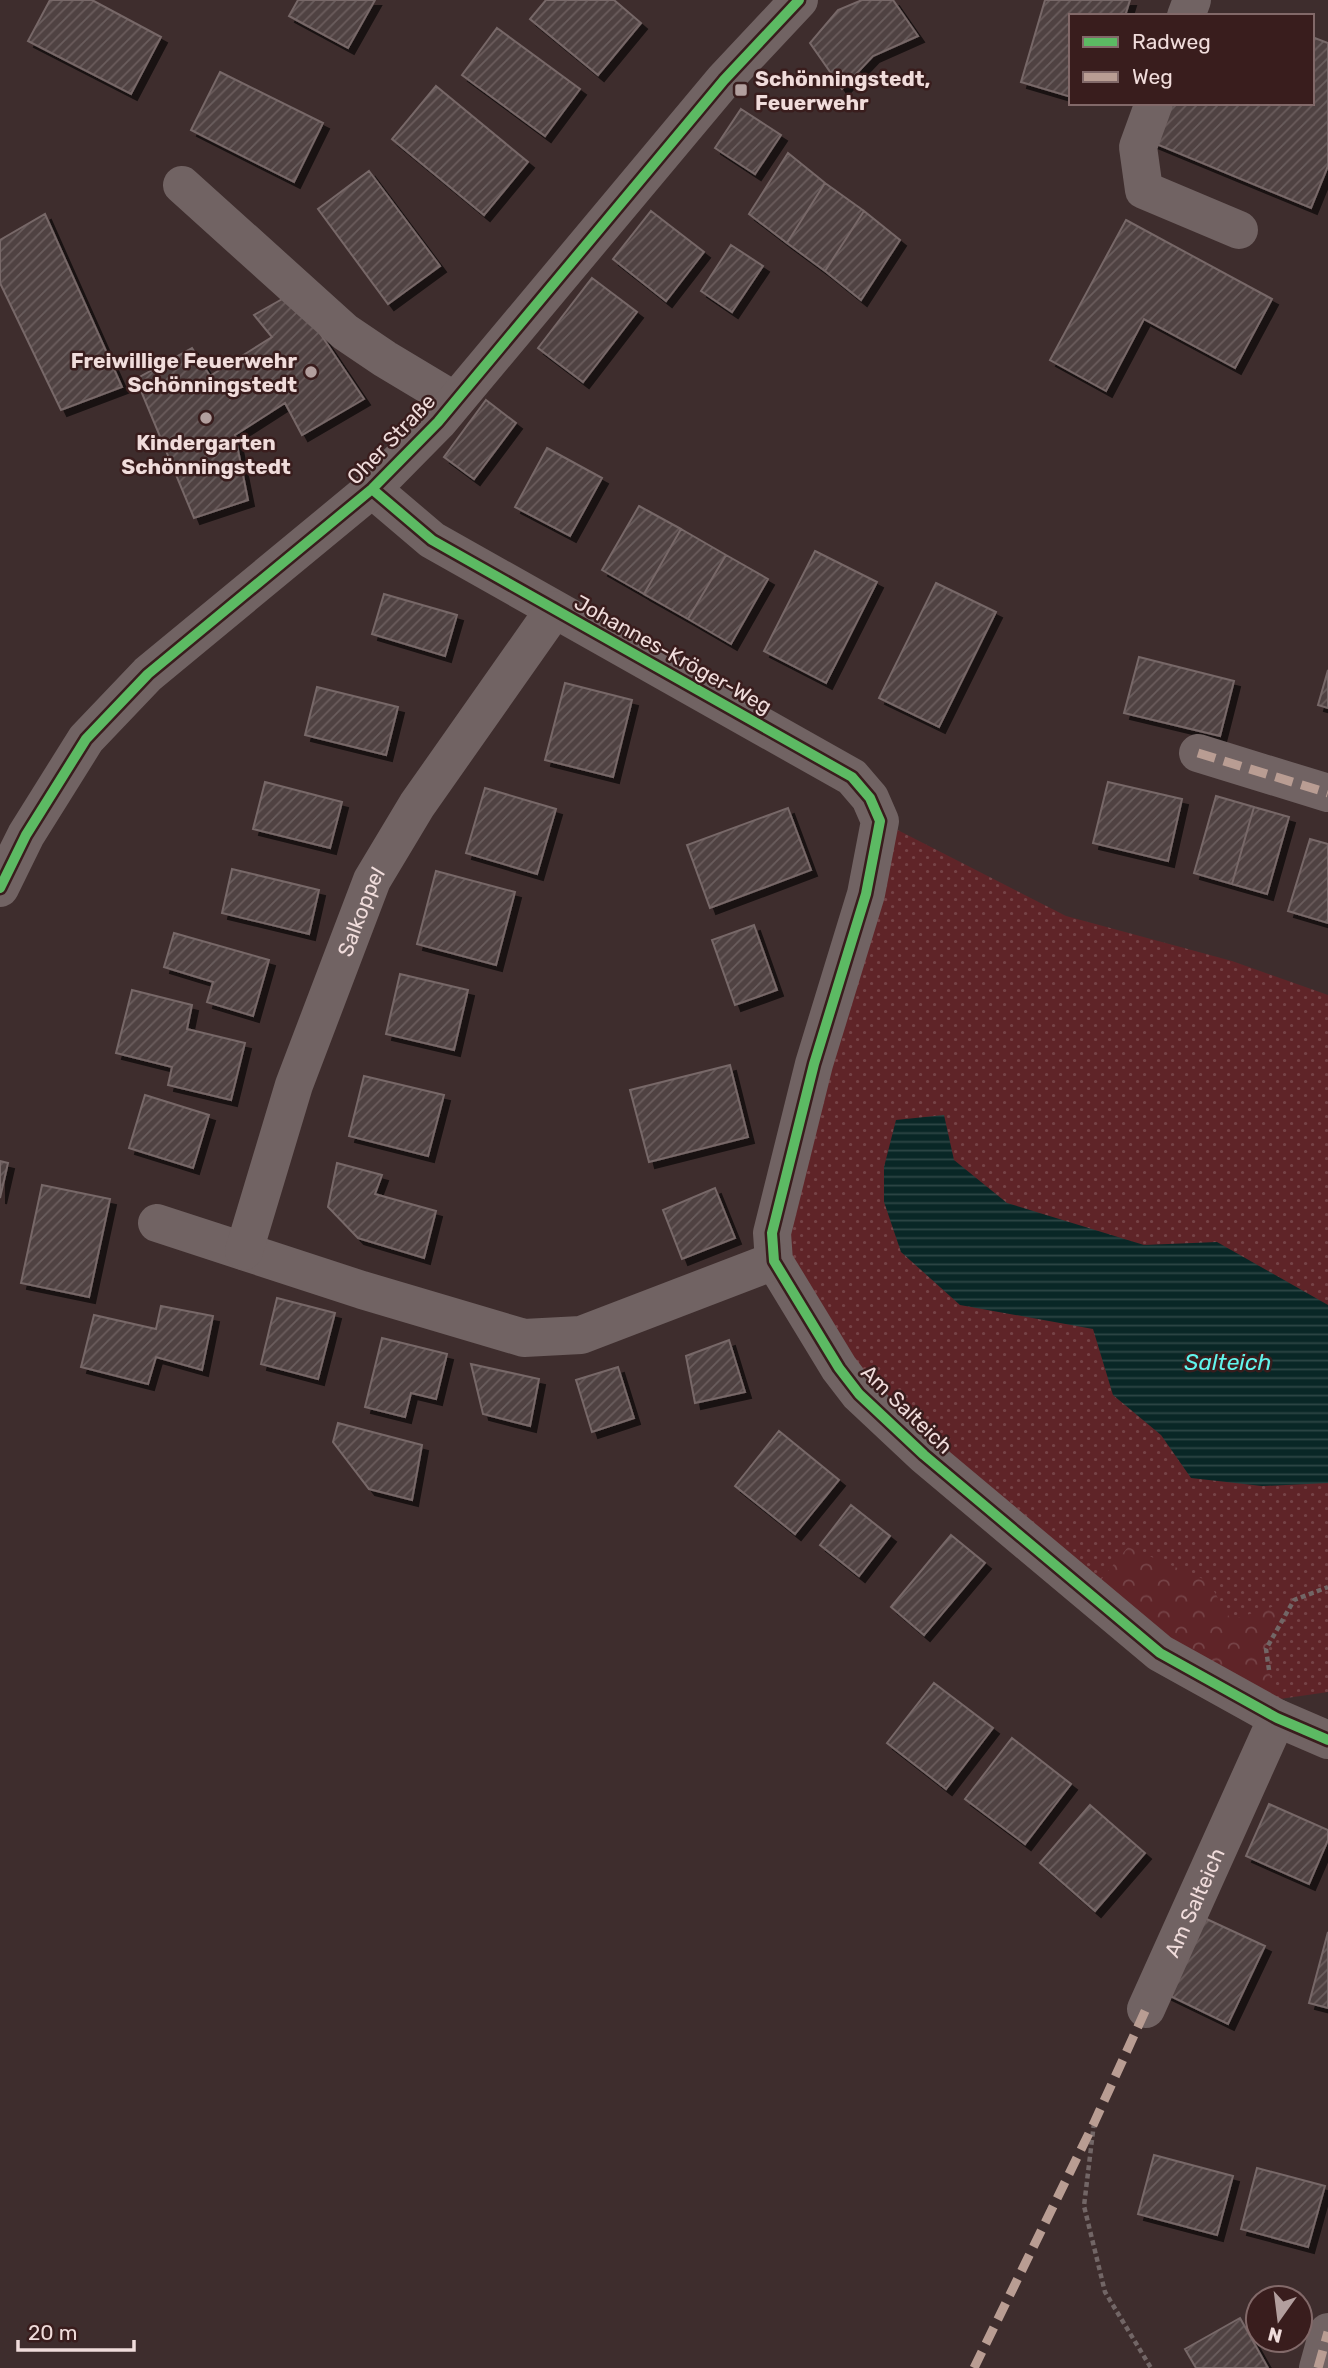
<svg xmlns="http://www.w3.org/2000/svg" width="1328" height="2368" viewBox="0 0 1328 2368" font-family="Rubik,sans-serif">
	<defs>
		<pattern id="grass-dots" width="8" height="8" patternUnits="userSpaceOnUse" patternTransform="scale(1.75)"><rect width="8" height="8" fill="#5f2428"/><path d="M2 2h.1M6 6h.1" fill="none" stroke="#764347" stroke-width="1.8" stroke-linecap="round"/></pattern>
		<pattern id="park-crowns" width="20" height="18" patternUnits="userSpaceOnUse" patternTransform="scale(1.75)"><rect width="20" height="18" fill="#5f2428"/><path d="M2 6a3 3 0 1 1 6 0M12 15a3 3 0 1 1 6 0" fill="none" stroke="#764347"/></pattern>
		<pattern id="water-rules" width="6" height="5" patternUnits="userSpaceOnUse" patternTransform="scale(1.75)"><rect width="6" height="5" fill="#092726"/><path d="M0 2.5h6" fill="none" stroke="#2d4645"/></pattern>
		<pattern id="building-hatch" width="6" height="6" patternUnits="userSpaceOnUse" patternTransform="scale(1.75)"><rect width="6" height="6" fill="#504242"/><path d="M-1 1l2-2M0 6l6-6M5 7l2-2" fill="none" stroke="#6a5d5d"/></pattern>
		<filter id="shadow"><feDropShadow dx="6" dy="6" stdDeviation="0" flood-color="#0009"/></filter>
	</defs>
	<rect width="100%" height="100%" fill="#3e2d2d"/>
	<path fill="url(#grass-dots)" d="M880,821l186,95 166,45 96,34v697l-55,8 -113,-47 -321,-285 -67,-135z"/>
	<path fill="url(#park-crowns)" d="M1128,1547l80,34 23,39 63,-20 -28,49 11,69 -187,-125z"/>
	<path fill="url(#water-rules)" d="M944,1115l10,45 53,43 137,42 73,-3 111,63v178l-66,3 -71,-8 -30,-43 -48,-40 -20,-66 -133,-24 -59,-53 -17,-50v-35l12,-47z"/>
	<path fill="url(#building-hatch)" stroke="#776868" stroke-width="2" filter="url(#shadow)" d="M50,0h42l69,37 -30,57 -103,-53z
		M298,0h77l-27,48 -59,-32z
		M546,0h68l27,23 -43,52 -68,-56z
		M862,0h31l25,36 -45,20 -31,33 -32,-46 28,-33z
		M1045,0h85l-5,16h-54v81l-50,-15z
		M497,28l83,61 -35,47 -83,-61z
		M1312,37l16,6v123l-17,42 -162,-67 15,-38h148z
		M220,72l103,51 -29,59 -103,-52z
		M436,86l92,76 -44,53 -92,-76z
		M741,109l40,26 -26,39 -40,-26z
		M788,153l37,30 -38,60 -38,-29z
		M369,171l71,95 -52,38 -70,-95z
		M825,183l39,28 -39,60 -38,-28z
		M651,211l53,41 -38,49 -53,-42z
		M864,211l36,29 -39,60 -36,-29z
		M45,214l77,173 -61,23 -61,-127v-43z
		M1126,220l146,79 -37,69 -91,-49 -38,72 -56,-31z
		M731,245l32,21 -31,46 -31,-21z
		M592,278l45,34 -54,70 -45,-34z
		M293,293l71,106 -62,36 -17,-32 -50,32 13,65 -54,18 -58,-139 56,-31 18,28 62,-39 -18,-22z
		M486,400l30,23 -42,56 -30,-22z
		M547,448l55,30 -32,58 -55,-29z
		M639,506l42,23 -37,65 -42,-24z
		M681,529l45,26 -38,64 -44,-25z
		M815,551l62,31 -51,101 -62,-32z
		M726,555l42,24 -37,65 -43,-25z
		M936,583l60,29 -57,115 -60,-29z
		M384,594l73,21 -12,41 -73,-22z
		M1139,657l95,24 -14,55 -96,-23z
		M1328,670v38l-10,-3z
		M565,683l67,17 -19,77 -68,-17z
		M317,687l81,20 -12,48 -81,-20z
		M265,782l77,20 -12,46 -77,-19z
		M1108,782l74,17 -14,62 -75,-18z
		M485,788l71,21 -19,65 -71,-21z
		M1216,796l38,11 -22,77 -38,-11z
		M1254,807l35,10 -22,77 -35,-10z
		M788,808l23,62 -101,38 -23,-63z
		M1310,839l18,5v79l-40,-12z
		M232,869l87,21 -10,44 -87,-21z
		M436,871l79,21 -19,73 -79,-21z
		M754,925l23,65 -42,15 -23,-65z
		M174,933l95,27 -16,56 -46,-14 6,-20 -49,-15z
		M400,974l68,16 -14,60 -68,-16z
		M132,990l60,15 -5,24 58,14 -14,57 -63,-15 4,-18 -56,-14z
		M730,1065l18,72 -99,25 -19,-72z
		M364,1076l80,19 -16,61 -79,-20z
		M145,1095l64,20 -16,53 -64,-20z
		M0,1161l8,2 -8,35z
		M337,1163l45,12 -7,19 61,17 -12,47 -66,-20 -30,-31z
		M42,1185l68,14 -21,98 -68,-14z
		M715,1188l20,50 -53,21 -19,-49z
		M277,1298l58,15 -17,66 -57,-15z
		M161,1306l52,10 -11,54 -46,-13 -8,27 -67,-17 13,-52 62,14z
		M382,1338l65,16 -11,45 -25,-6 -6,24 -40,-10z
		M729,1340l16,52 -50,11 -9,-47z
		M471,1364l68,15 -9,47 -47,-12z
		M618,1367l16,51 -42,14 -16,-52z
		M338,1423l84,22 -10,55 -43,-11 -36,-47z
		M779,1431l60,49 -44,54 -60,-48z
		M851,1505l39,31 -31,40 -39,-31z
		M951,1535l34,28 -61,72 -33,-28z
		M934,1683l59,45 -47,61 -59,-46z
		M1012,1738l59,46 -46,60 -60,-45z
		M1269,1804l59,26v10l-19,44 -63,-28z
		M1090,1805l55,48 -50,58 -55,-48z
		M1200,1916l65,30 -37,78 -64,-31z
		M1328,1932v76l-19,-5z
		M1154,2155l79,21 -16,59 -79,-21z
		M1257,2168l68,18 -17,61 -67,-18z
		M1240,2318l28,50h-72l-11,-19z"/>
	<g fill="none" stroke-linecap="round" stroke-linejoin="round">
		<path stroke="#726666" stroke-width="4.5" stroke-dasharray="5 3.5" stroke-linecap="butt" d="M1269,1670l-3,-21 28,-49 34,-13
			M1094,2123l-10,83 21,86 46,76"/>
		<g stroke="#716363" stroke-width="38">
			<path d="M1186,16l6,-16"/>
			<path d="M1154,103l-16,44 6,43 95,40"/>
			<path d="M182,185l163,147 40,27 70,42"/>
			<path d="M372,489l60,51 420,237 18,21 10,23 -14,73 -52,170 -42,169 2,28 65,107 20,26 65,61 236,198 117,65 51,22"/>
			<path d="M1198,753l130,40"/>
			<path d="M0,888l26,-53 60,-96 62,-65 224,-185 66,-67 286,-342 75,-80"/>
			<path d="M157,1223l205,67 162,48 57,-3 193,-74"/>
			<path id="s1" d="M244,1251l50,-166 78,-205 45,-75 137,-195"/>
			<path id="s2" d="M1146,2009l131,-291"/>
			<path d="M1318,2368l10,-36"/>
		</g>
		<path stroke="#b99d93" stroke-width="9" stroke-dasharray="18 9" stroke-linecap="butt" d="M1198,753l130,40
			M974,2368l120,-245 52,-114
			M1318,2368l10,-36"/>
		<g stroke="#391d1d" stroke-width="15">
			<path id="cycleway" d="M372,489l60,51 420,237 18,21 10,23 -14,73 -52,170 -42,169 2,28 65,107 20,26 65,61 236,198 117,65 51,22
				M0,888l26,-53 60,-96 62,-65 224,-185 66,-67 286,-342 75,-80"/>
		</g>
		<use href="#cycleway" stroke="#5cba63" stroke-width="10"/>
	</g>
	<g fill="#b29f9e" stroke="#391d1d" stroke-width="2.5">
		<rect x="734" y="83" width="14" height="14" rx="3.5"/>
		<circle cx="311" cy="372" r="7"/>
		<circle cx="206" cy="418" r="7"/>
	</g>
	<g text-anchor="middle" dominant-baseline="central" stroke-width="5" stroke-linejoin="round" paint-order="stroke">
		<g font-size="21" font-weight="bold" fill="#f0dcdb" stroke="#391d1d" text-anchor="start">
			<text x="755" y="78">Schönningstedt,<tspan x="755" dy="24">Feuerwehr</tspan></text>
			<text x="297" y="360" text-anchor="end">Freiwillige Feuerwehr<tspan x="297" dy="24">Schönningstedt</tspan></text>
			<text x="206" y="442" text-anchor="middle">Kindergarten<tspan x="206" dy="24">Schönningstedt</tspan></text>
		</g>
		<g font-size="21" fill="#f0dcdb" stroke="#391d1d">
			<text transform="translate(391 439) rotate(-46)">Oher Straße</text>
			<text transform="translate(673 654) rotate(29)">Johannes-Kröger-Weg</text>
			<text stroke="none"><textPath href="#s1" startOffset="359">Salkoppel</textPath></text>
			<text transform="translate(907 1409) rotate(44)">Am Salteich</text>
			<text stroke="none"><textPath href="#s2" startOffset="117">Am Salteich</textPath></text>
		</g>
		<g font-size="23" font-style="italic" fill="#61f5ed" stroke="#391d1d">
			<text x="1228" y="1362">Salteich</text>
		</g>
	</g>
	<rect x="1069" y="14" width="245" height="91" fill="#391d1d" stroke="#826969" stroke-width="2"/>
	<rect x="1083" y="37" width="35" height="10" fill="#5cba63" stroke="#826969" stroke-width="2"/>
	<text x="1132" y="49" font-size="21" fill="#f0dcdb">Radweg</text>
	<rect x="1083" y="72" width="35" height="10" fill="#b99d93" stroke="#826969" stroke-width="2"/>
	<text x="1132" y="84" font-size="21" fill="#f0dcdb">Weg</text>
	<g transform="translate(1279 2319) rotate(194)"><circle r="33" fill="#391d1d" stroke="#826969" stroke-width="2"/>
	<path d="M0-5L12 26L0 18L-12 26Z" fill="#b29f9e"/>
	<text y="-10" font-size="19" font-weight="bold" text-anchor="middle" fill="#f0dcdb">N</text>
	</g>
	<path d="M18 2340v10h116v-10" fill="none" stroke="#f0dcdb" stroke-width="3.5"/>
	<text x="28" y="2340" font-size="21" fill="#f0dcdb" stroke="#391d1d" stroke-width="5" paint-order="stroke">20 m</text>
</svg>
